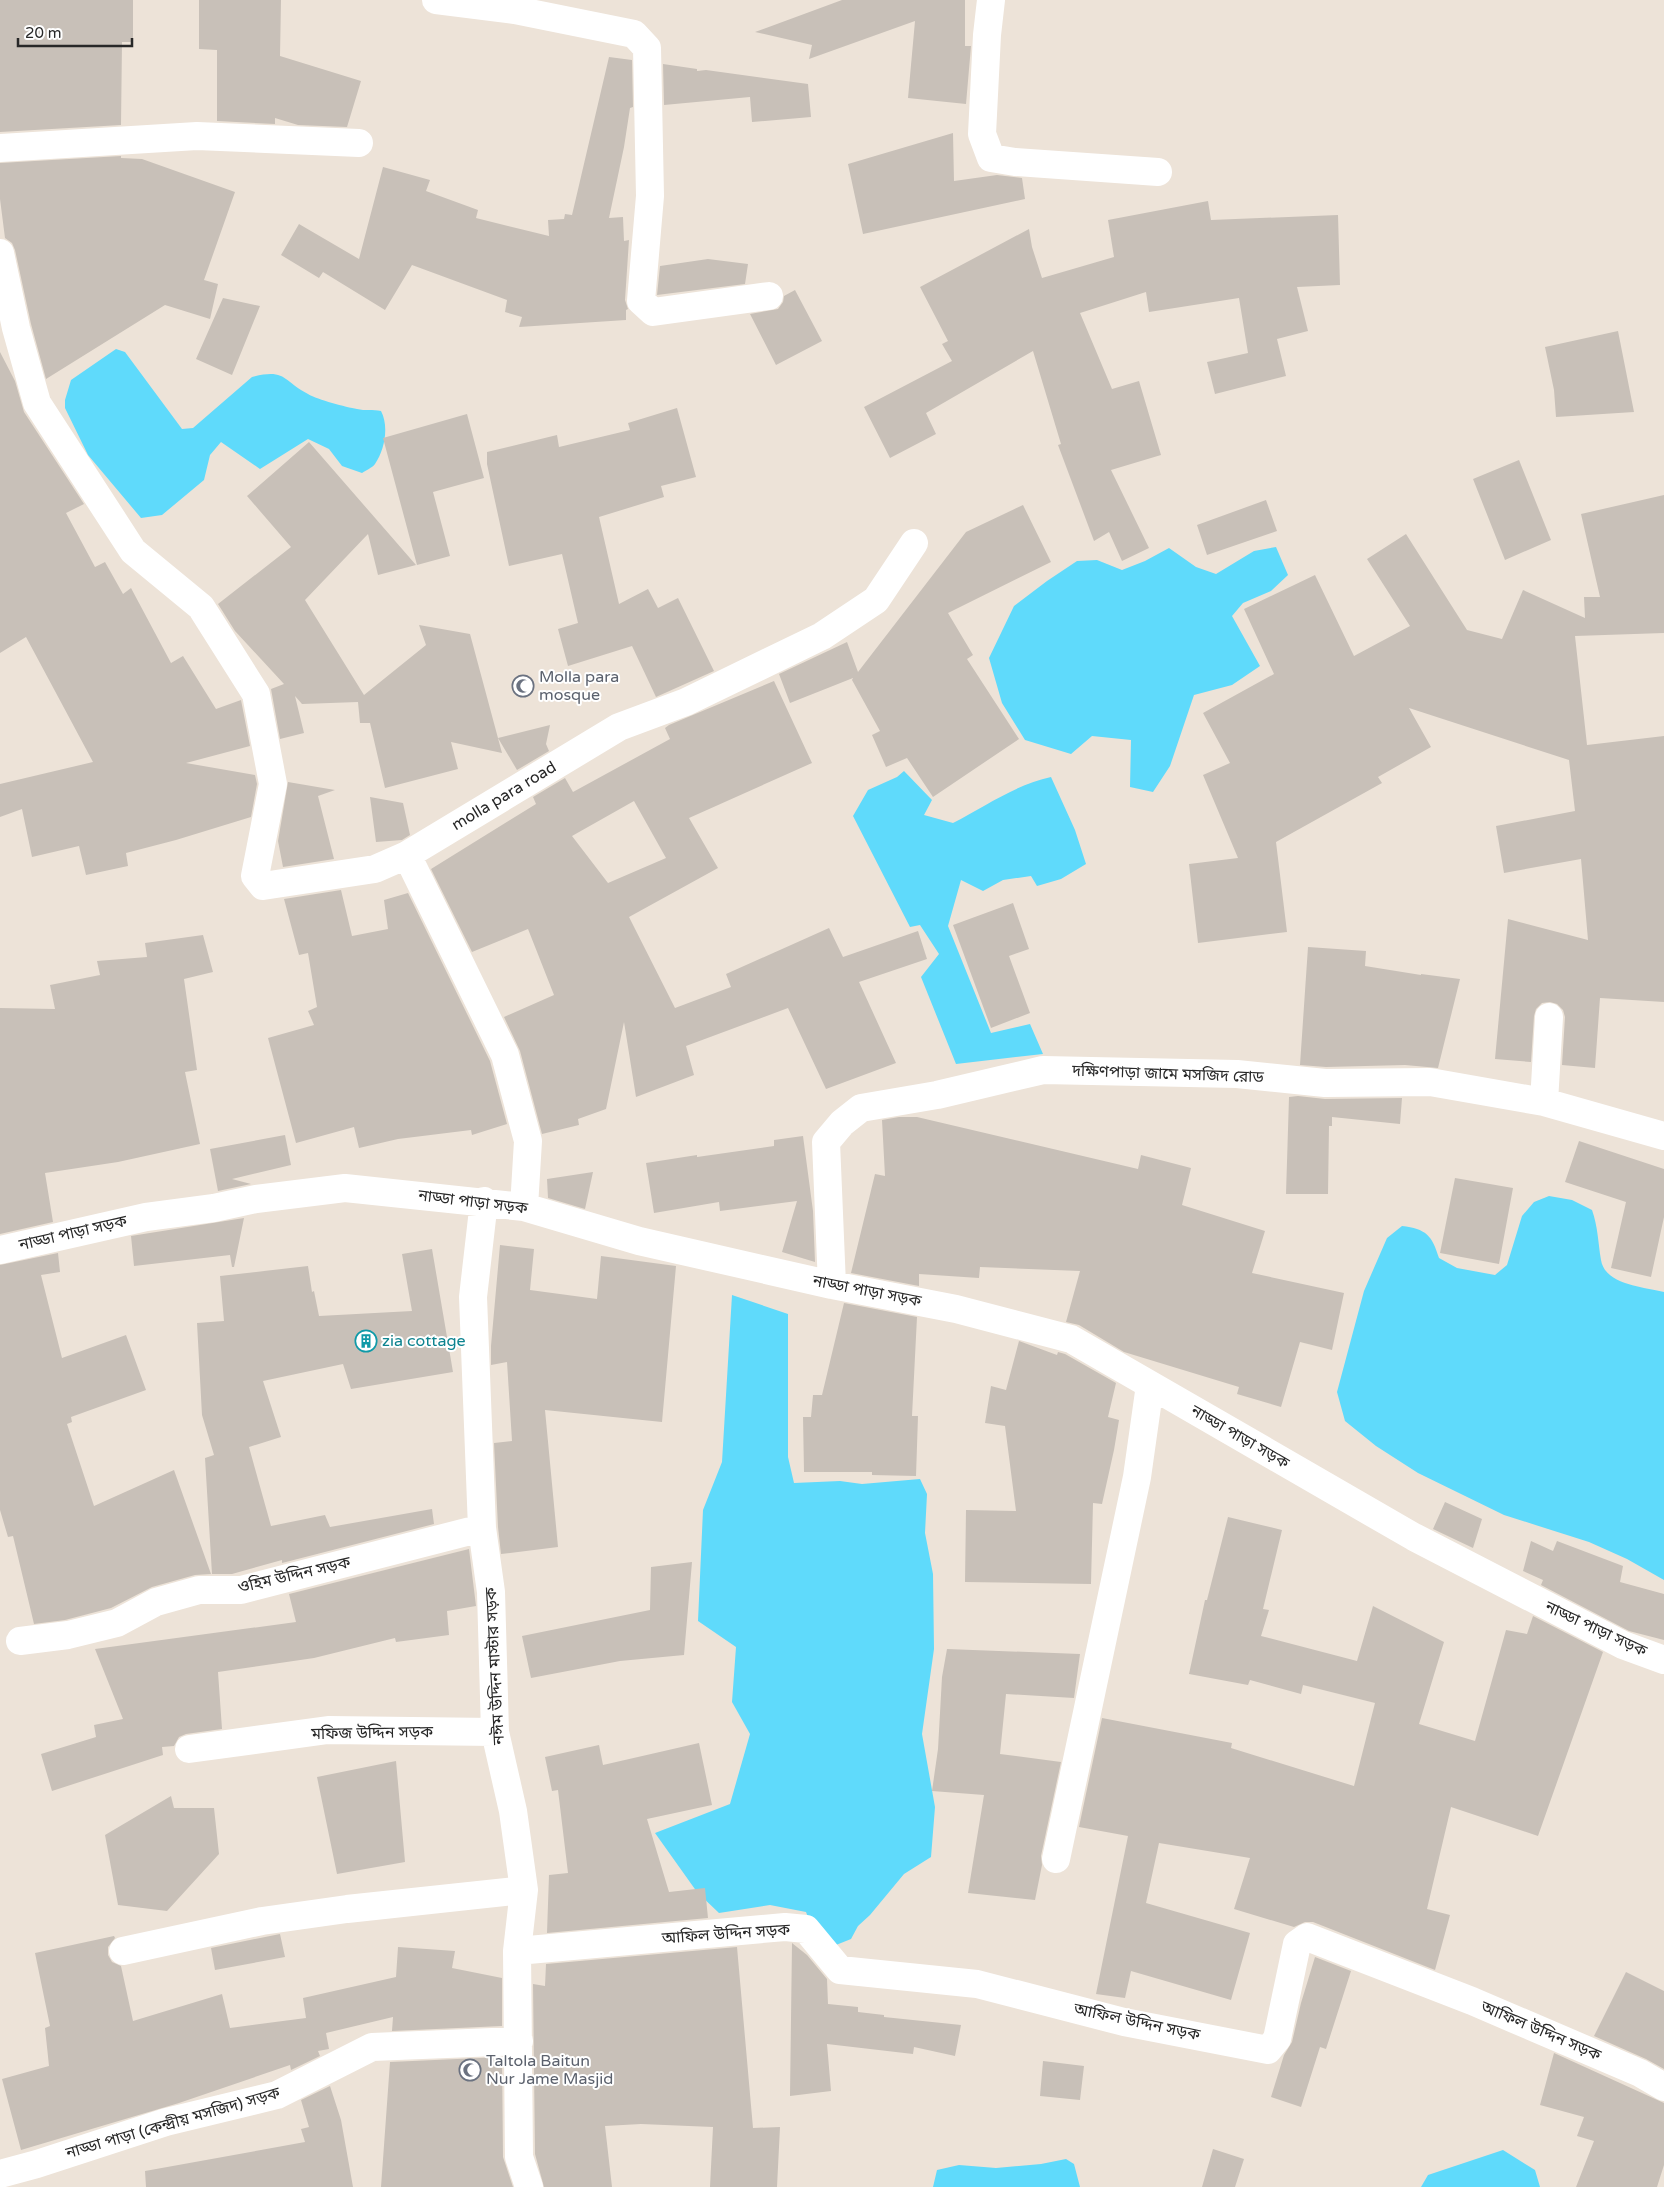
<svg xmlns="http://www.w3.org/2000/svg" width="1664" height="2187" viewBox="0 0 1664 2187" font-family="'Varela Round','Noto Sans Bengali',sans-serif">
	<rect width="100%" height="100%" fill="#ede3d8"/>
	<path fill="#5fdafb" d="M116,349l9,3 57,77 11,-1 59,-51c34,-9 31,4 56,17 10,6 38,13 49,15 8,2 16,0 24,2 8,15 4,38 -6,53 -3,4 -9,6 -13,9l-20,-7 -13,-17 -21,-10 -48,30 -39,-27 -11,13 -6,25 -42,35 -21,3 -53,-63 -23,-47v-8l6,-20z
		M1276,547l12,28 -17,16 -28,12 -11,13 28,50 -28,19 -38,10 -24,71 -17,26 -23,-5 1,-47 -39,-4 -21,18 -46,-14 -23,-37 -13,-45 25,-52 33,-25 30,-20 20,-1 25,10 23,-9 24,-13 27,19 20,7 38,-23z
		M904,771l28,29 -8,15 29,8c31,-16 64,-39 98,-46l24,53 11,34 -25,15 -24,7 -6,-10 -28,4 -20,11 -22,-11 -13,46 43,107 39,-9 13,30 -87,10 -35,-87 18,-23 -19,-29 -10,2 -57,-111 15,-26 29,-13z
		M1549,1196l23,4 20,10c6,17 6,32 9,50 4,25 43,27 63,32v288l-37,-21 -38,-17 -85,-27 -86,-42 -42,-27 -31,-25 -8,-29 27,-101 23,-53 15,-12c24,3 30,9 37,32l18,10 38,7 12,-10 15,-49 12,-14z
		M732,1295l56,19v143l6,26 46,-2 22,3 58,-5 7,15 -2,39 8,41 1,75 -12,85 13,73 -4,50 -27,17 -34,41 -12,11 -7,13 -20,8 -14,-6 -11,-29 -36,-7 -51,8 -22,-21 -42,-59 75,-29 20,-70 -18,-32 4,-55 -38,-26 5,-111 19,-48z
		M1503,2150l32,20 5,17h-119l7,-12z
		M1066,2159l8,5 6,23h-147l4,-17 22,-5 37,3 45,-4z"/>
	<path fill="#c8c0b8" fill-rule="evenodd" d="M0,0h133v42h-11l-1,83 -121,7z
		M199,0h82l-1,56 81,25 -14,46 -49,-2 -23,-7v6l-58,-3v-71l-18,-1z
		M842,0h123v46h6l-5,58 -58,-6 7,-77 -106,38 3,-14 -57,-13z
		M609,57l23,3 1,47 -3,1 -6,39 -15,71 14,-1 1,24 5,-1 -4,60 3,9 -2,1v10l-107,7 3,-10 -17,-5 2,-12 -95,-35 -27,45 -62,-38 -4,6 -38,-23 18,-31 60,35 24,-92 47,13 -4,11 52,19 -2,8 73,18 -1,-16 16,-1 1,-5 7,1z
		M663,64l34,5v2l9,-1 102,14 3,33 -59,5 -2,-25 -86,8z
		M953,133l1,48 43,-6 25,3 3,21 -162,35 -15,-70z
		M121,156v2l21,1 93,33 -31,88 14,4 -8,35 -45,-14 -119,74 -15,-55 -16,-74 -3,-7 -7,-5 -5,-39v-36z
		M1208,201l3,19 127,-5 2,70 -43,2 11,44 -31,8 9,37 -71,18 -8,-32 41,-9 -9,-55 -90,14 -3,-20 -66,21 32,76 27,-8 22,74 -50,15 38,78 -27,13 -13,-29 -15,9 -36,-96 3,-1 -28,-93 -107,62 10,21 -46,24 -26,-51 88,-46 -10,-17 6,-3 -28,-54 109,-58 3,18 10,31 72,-21 -6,-37z
		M708,259l40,5 -3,20 -88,11 3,-29z
		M795,290l27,51 -46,24 -26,-51 28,-5 5,-7 1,-6z
		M223,298l37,8 -28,69 -36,-16z
		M1618,331l16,81 -78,5 -2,-27 -9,-43z
		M0,352l15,29 9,31 60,92 -18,9 29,54 10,-5 18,32 8,-6 40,75 12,-7 33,53 25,-9 9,46 -64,17 69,12 2,9 -6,33 -75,23 -50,13 2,13 -42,9 -7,-29 -47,11 -10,-48 -22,8v-33l93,-22 -67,-125 -26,16z
		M677,408l19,69 -35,9 3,11 -65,20 20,87 29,-15 10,19 20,-10 36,73 -58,26 -24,-51 -64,20 -10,-37 20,-6 -16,-69 -53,12 -22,-102v-12l70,-17 2,12 71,-17 -2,-7z
		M467,414l17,64 -51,14 17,64 -33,9 -34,-127z
		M309,442l107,123 -38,10 -10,-41 -63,66 59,95 62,-50 -7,-20 51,9 32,119 -51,-11 7,27 -73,19 -15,-65h-10l-2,-21 -56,2 -7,-8 9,37 -24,6 -9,-50 13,-5 -49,-53 -17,-27 73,-57 -44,-51z
		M1519,460l32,80 -46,20 -32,-81z
		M1664,495v138l-89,3 12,109 77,-9v266l-64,-4 -5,70 -33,-3 3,-48 -2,-7 -6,-6 -7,-2 -8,1 -6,6 -2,7 -3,46 -36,-3 13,-140 80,21 -7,-81 -77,14 -8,-47 79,-15 -6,-51 -160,-52 22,39 -53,30 4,6 -106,59 11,90 -89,11 -9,-79 49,-6 -35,-83 27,-12 -27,-50 71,-39 -30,-65 71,-34 39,81 56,-30 -43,-67 39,-25 61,96 35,9 21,-49 62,28 -1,-21h16l-19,-83z
		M1266,500l11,31 -70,24 -10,-30z
		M1023,505l28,57 -103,51 25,42 -6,4 52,80 -86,58 -26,-39 -21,9 -14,-32 8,-4 -28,-51 1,-2 -63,25 -11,-29 68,-32 11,30 108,-140z
		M774,681l38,82 -123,55 29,50 -89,49 46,91 56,-21 -5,-13 103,-46 14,29 75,-26 9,28 -68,23 37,81 -70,26 -38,-81 -102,38 8,29 -58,22 -12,-75 -18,87 -28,10 1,6 -37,9 -22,-83 -16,-34 50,-22 -26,-66 -56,23 -41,-83 105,-65 -3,-7 32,-19 8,14 97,-53 -5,-11 4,-3zM634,801l32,57 -58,25 -36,-47z
		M550,725l-4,19 3,7 -32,19 -19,-32z
		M288,782l47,8 -17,6 16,63 -51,8 -5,-26z
		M370,797l33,6 7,32 -8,5 -26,2z
		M341,890l11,46 36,-7 -4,-29 24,-7 82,168 17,63 -35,11 -1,-5 -73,9 -39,9 -5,-21 -58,16 -28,-105 46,-13 -6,-14 9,-4 -9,-54 -9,2 -15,-56z
		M1013,903l16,46 -20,7 21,57 -39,15 -38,-103z
		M203,935l10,37 -29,7 13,91 -12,2 15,72 -82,18 -73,11 8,49 -53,12v-226l55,1 -5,-24 50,-10 -3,-14 50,-4 -2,-14z
		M1308,947l58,4 -1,15 56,9v-1l39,5 -22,89 -33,-3 -79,2 -26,-2z
		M1298,1096l27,3 77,-1 -2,26 -68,-7v9h-3l-1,68h-42l3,-97z
		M899,1117h18l221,52 3,-14 50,13 -9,37 83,26 -13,42 92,20 -12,57 -32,-8 -19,65 -44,-13 2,-7 -115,-35 -45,-27 -13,-3 14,-51 -100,-4 -1,11 -60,-4v12l-68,-13 24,-99 10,2 -3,-56z
		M285,1135l6,30 -59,14 19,5 -33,7 -8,-42z
		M803,1136l10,75 2,51 -33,-10 15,-51 -77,10 -1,-9 -65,11 -8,-50 51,-8v2l77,-11v-6z
		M1579,1141l85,28v48l-13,60 -40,-9 15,-66 -61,-20z
		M593,1172l-8,37 -37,-11 -1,-19z
		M1455,1178l58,10 -14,76 -59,-11z
		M244,1218l-10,49h-2l-2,-12 -96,11 -3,-30z
		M500,1245l34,4 -4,41 67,9 4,-43 75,10 -14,156 -117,-12 13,137 -57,7 -3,-27 -4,-84 18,-2 -5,-79 -16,3v-19z
		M432,1249l21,123 -102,17 -8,-25 -80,17 18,56 -32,10 22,79 54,-11 5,12 102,-18 2,15 -152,39v-3l-50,14h-20l-7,-116 9,-3 -12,-40 -5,-92 27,-2 -4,-45 88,-10 4,26 2,-1 5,25 93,-5 -10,-57z
		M58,1253l2,19 -19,3 21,83 64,-23 20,55 -75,27 1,5 -5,2 27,82 80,-36 37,104 -16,1 -43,12 -41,21 -46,12 -31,4 -21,-88 -5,1 -8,-27v-245z
		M844,1303l73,14 -5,99h6l-2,60 -44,-1v-3h-68l-1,-55h8l2,-22h9z
		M1019,1341l38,14 1,-3 7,2 51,29 -8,34 11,3 -5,30 -12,54 -9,-1 -2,81 -126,-2 1,-72 50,1 -11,-85 -20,-3 6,-37 15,4z
		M1445,1502l37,17 -9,29 -40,-19z
		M1228,1517l54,13 -19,79 6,1 -8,26 96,25 16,-55 71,36 -25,82 56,17 31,-111 21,4 6,-18 70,36 -65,184 -87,-29 -24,102 23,6 -15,55 -122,-48h-8l-11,5 -60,-18 16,-51 -91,-15 -13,60 104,30 -19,67 -100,-29 -6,27 -29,-4 32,-158 -49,-9 23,-109 130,25 -1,5 123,38 21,-83 -72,-18 -2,9 -51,-14 -2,5 -59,-11 16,-74h2z
		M1531,1541l22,10 4,-10 66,25 -3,16 44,12v46l-35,-9 -88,-46 2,-5 -20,-9z
		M469,1549l7,57 -29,5 2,24 -53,7 -1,-4 -81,20 -96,14 4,57 -36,5 -7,3 -5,9 -12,1 1,8 -111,36 -11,-37 55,-17 -2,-12 29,-6 -28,-70 201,-27 -7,-28z
		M692,1562l-8,93 -64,6 -89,17 -9,-42 128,-26 1,-43z
		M947,1649l133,5 -6,44 -68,-4 -6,60 61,8 -20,94 1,9 -7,35 -67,-7 16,-98 -52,-4 6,-42 4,-72z
		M699,1743l13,62 -65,14 22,73 36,-4 3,30 -161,15 2,-58 19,-2 -10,-83 -6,1 -7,-34 54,-12 4,20z
		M396,1761l9,101 -68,12 -20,-97z
		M171,1796l3,12h40l5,46 -52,57 -49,-6 -13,-70z
		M280,1934l5,23 -70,13 -4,-22z
		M114,1936l1,2 -7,9v8l4,7 9,4 12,55 89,-27 8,34 76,-10 -3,-20 93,-21 2,-30 57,4 -3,17 50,10v48l-110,5 1,-14 -67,16 3,16 -11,2 2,5 -29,14 -1,-5 -111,38 -158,47 -19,-71 47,-13 -4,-38 5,-2 -15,-73z
		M792,1943l15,12 20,24 1,25 30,3v5l26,3v2l77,8 -6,31 -41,-9 -1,7 -86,-10 4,47 -41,5z
		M737,1947l16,181 27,-1 -3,60h-67l3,-60 -72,-3 -36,2 7,61h-68l-9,-33 -2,-170 12,2 1,-22z
		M1315,1957l36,14 -25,78 -6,-2 -19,60 -30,-10 13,-42 8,-13 9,-39z
		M1626,1972l38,19v78l-18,-10 -52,-23z
		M1554,2053l110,50v62l-7,22h-81l18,-46 -17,-5 7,-19 -44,-12z
		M502,2057l1,100 10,30h-132l9,-125z
		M1043,2061l41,5 -4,34 -40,-4z
		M330,2086l11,34 12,67h-207l-1,-16 160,-29 -4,-13 8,-2 -8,-27z
		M1213,2149l31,10 -9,28h-33z"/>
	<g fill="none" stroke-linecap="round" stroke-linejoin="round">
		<path stroke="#fff" stroke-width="28" d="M436,0l79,10 119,24 13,14 3,148 -9,105 12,11 116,-16
			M991,0l-4,35 -5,99 9,24 24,4 143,10
			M0,148l197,-12 162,7
			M0,253l16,75 21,75 96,148 68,56 55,87 17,90 -18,92 8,10 112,-17 32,-14
			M1544,1102l5,-85
			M484,1201l-11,96 9,231 9,64 4,140 18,79 11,79 -7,61 2,206 10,30
			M524,1207l4,-66 -23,-86 -98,-200 212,-128 67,-25 136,-66 54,-36 38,-57
			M0,1250l146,-33 68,-9 42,-9 89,-11 179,19 115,34 193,44 124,24 115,30 343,198 209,108 41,15
			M832,1285l-6,-143 16,-19 19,-15 76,-13 106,-25 194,4 88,9 105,-1 114,20 120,34
			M20,1641l48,-6 49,-12 39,-21 43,-12h42l241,-62
			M189,1749l139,-19 167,2
			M1056,1859l81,-382 13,-92
			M123,1951l139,-30 85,-12 177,-19
			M517,1951l268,-24 21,2 34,41 137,14 147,38 144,28 9,-11 20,-95 10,-7 165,64 168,72 24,14
			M0,2174l37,-10 129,-42 111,-27 95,-48 147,-6"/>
	</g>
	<defs>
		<g id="mosque-ring" transform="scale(1.125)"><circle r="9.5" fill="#fff" stroke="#6b7280" stroke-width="1.5"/><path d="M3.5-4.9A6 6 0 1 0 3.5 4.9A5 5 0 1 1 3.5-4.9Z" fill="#6b7280"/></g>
		<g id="building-ring" transform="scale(1.125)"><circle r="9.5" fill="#fff" stroke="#0f9aa8" stroke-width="1.5"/><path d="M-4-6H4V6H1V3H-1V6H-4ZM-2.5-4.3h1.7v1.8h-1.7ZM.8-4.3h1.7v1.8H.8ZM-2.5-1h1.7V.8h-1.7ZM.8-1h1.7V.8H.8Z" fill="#0f9aa8"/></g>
	</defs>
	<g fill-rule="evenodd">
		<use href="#mosque-ring" x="523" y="686"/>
		<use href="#building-ring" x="366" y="1341"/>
		<use href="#mosque-ring" x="470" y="2070"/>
	</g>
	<g text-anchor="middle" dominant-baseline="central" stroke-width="4" stroke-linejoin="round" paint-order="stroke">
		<g font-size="16" fill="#5b616d" stroke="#fff" text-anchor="start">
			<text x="539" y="677">Molla para<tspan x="539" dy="18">mosque</tspan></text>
			<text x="486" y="2061">Taltola Baitun<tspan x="486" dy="18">Nur Jame Masjid</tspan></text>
		</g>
		<g font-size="16" fill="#282828" stroke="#fff">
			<text transform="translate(504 796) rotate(-31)">molla para road</text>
			<text transform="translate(1168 1074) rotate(2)">দক্ষিণপাড়া জামে মসজিদ রোড</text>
			<text transform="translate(473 1202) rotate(7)">নাড্ডা পাড়া সড়ক</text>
			<text transform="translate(73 1233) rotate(-13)">নাড্ডা পাড়া সড়ক</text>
			<text transform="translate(867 1291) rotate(11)">নাড্ডা পাড়া সড়ক</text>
			<text transform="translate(1240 1437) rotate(30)">নাড্ডা পাড়া সড়ক</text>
			<text transform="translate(294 1575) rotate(-13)">ওহিম উদ্দিন সড়ক</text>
			<text transform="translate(1596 1629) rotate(25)">নাড্ডা পাড়া সড়ক</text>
			<text transform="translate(495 1666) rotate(-93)">নঈম উদ্দিন মাস্টার সড়ক</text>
			<text transform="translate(372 1733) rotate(-1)">মফিজ উদ্দিন সড়ক</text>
			<text transform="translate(726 1934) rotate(-4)">আফিল উদ্দিন সড়ক</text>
			<text transform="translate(1137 2022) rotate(12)">আফিল উদ্দিন সড়ক</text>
			<text transform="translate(1541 2031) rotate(23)">আফিল উদ্দিন সড়ক</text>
			<text transform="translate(173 2123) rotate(-16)">নাড্ডা পাড়া (কেন্দ্রীয় মসজিদ) সড়ক</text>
		</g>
		<g font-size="16" fill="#0d838f" stroke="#fff" text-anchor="start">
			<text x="382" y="1341">zia cottage</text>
		</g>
	</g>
	<path d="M18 38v8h114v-8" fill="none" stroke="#282828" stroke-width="2.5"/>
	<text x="25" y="38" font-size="15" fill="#282828" stroke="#ffffff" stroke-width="4" paint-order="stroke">20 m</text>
</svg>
